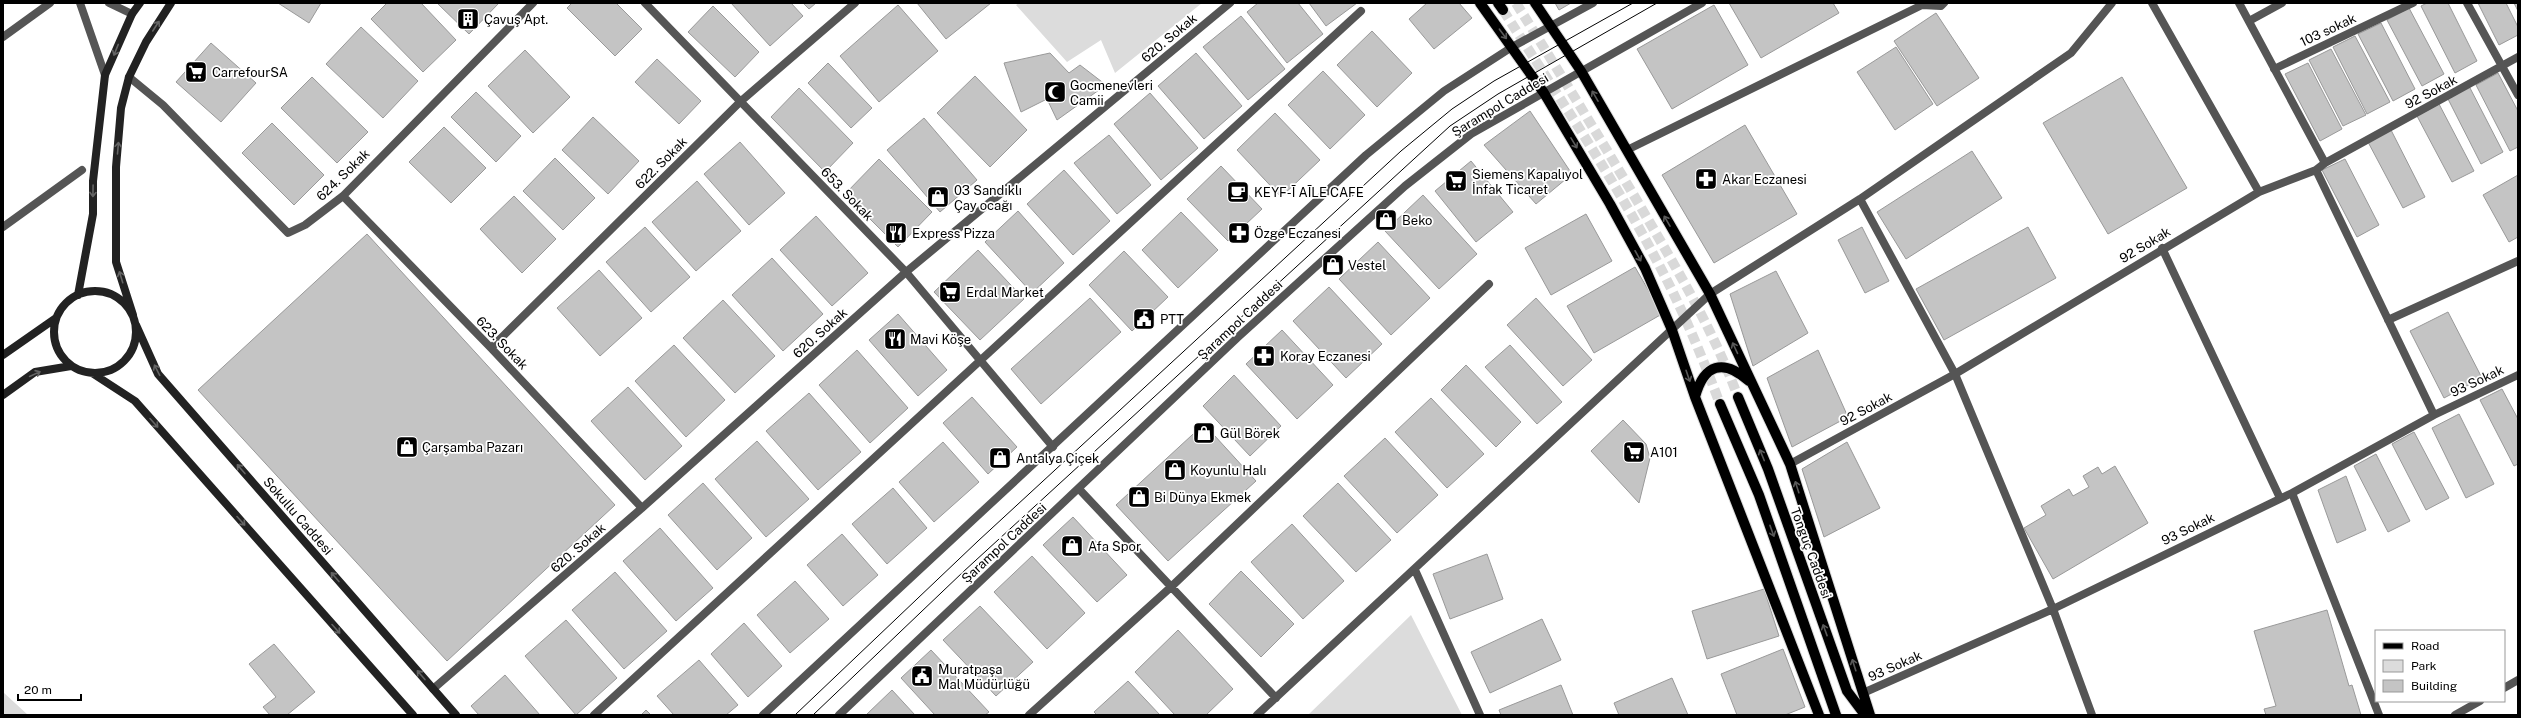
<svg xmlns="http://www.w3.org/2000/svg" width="2521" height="718" viewBox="0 0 2521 718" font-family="'Public Sans',sans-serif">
	<rect width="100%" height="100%" fill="#fff"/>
	<path fill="#dcdcdc" d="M1019,3h183l-87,70 -14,-33 -34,22 -51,-57z
		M1411,615l51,100h-154z
		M3,692l25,23h-25z"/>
	<path fill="#c4c4c4" stroke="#999" d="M278,3h43l-12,20z
		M387,3h34l35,37 -33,32 -52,-53z
		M437,3h62l-30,31z
		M572,3h44l26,26 -27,27 -48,-48z
		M731,3h60l12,13 -33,30z
		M803,3h13l-7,6z
		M917,3h74l-45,36z
		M1258,3h40l25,31 -36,29 -40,-51z
		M1309,3h48l-31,23z
		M1427,3h32l13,15 -38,31 -25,-30z
		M1555,3h16l-12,7z
		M1729,3h104l6,10 -78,45z
		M2427,3h21l29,58 -22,12 -34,-67z
		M2478,3h28l12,24v8l-19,10z
		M2514,3h4v8z
		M898,5l40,46 -59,51 -39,-46z
		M1714,5l34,60 -76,44 -35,-60z
		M713,6l46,46 -24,25 -47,-45z
		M2409,8l35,66 -22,12 -35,-66z
		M1936,13l43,65 -42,28 -43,-65z
		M1241,16l44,53 -37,31 -45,-53z
		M2381,23l34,66 -22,12 -35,-67z
		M361,27l57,54 -35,37 -57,-54z
		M1372,31l40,42 -35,34 -40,-42z
		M2355,36l35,66 -23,12 -34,-67z
		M211,43l45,40 -35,39 -45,-40z
		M1896,47l37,57 -38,26 -38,-58z
		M2331,49l35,66 -23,11 -34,-66z
		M525,50l45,47 -37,36 -45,-47z
		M1050,53l19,20 11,-8 26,20 -49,35 -10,-21 -26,13 -17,-49z
		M1196,53l46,53 -38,33 -46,-53z
		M657,59l44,42 -22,23 -44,-42z
		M828,63l44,45 -21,20 -43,-45z
		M2308,63l34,66 -22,12 -35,-67z
		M1323,71l42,44 -35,34 -42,-44z
		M2498,73l20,38v36l-8,4 -34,-66z
		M975,76l52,54 -37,37 -53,-54z
		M312,77l56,55 -31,31 -56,-55z
		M2122,77l65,111 -79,46 -65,-111z
		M2469,86l34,66 -22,12 -34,-67z
		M799,88l54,55 -28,29 -54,-55z
		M476,92l45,44 -25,26 -45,-45z
		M1150,93l48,55 -37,32 -47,-56z
		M2439,104l35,67 -22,11 -35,-66z
		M1530,111l42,63 -36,30 -52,-59z
		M1275,113l45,47 -39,37 -44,-47z
		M593,117l46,44 -31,33 -46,-44z
		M924,118l53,62 -37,32 -53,-62z
		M272,123l52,52 -30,30 -52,-52z
		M1745,125l52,89 -83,49 -52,-88z
		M444,127l42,41 -35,35 -42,-41z
		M2391,130l34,67 -22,11 -35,-66z
		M1109,135l42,50 -34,29 -43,-51z
		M740,142l45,51 -36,32 -45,-51z
		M1972,151l30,47 -96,61 -29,-47z
		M555,158l40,40 -32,32 -40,-39z
		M879,159l53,53 -34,35 -53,-53z
		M2345,159l34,66 -22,12 -35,-67z
		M1471,161l42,51 -37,30 -41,-51z
		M1221,166l41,43 -34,32 -41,-42z
		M1064,170l46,51 -37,34 -46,-51z
		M2518,175v62l-9,5 -26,-47z
		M697,181l44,50 -45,40 -44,-49z
		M1423,195l54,59 -38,35 -54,-58z
		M514,196l42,43 -34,34 -42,-44z
		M1018,211l46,52 -32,30 -47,-51z
		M1181,212l37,38 -40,38 -36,-38z
		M1586,214l26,47 -61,34 -26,-47z
		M816,216l52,57 -36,33 -52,-56z
		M645,227l45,50 -39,35 -45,-50z
		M1862,227l27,54 -24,12 -27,-53z
		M2028,227l28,51 -112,62 -28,-51z
		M367,234l248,271 -168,156 -249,-271z
		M1378,242l52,56 -39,37 -52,-56z
		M978,250l46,49 -44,41 -46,-48z
		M1124,251l44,46 -36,34 -43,-46z
		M772,258l51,56 -40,37 -51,-56z
		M1635,267l27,47 -68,39 -27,-47z
		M599,270l43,48 -42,38 -43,-48z
		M1776,271l32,62 -55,33 -23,-72z
		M1329,287l53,57 -36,34 -53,-57z
		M1090,298l31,34 -80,72 -30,-35z
		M1536,298l56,62 -29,26 -56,-61z
		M723,300l52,56 -40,37 -52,-55z
		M2448,312l34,66 -38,20 -34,-67z
		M898,314l49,56 -29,26 -49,-56z
		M1282,330l51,55 -36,34 -51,-55z
		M674,345l51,55 -39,37 -51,-56z
		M1510,345l52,57 -25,22 -52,-57z
		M857,350l51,58 -38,35 -51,-58z
		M1818,350l30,67 -56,30 -25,-69z
		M1466,365l55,57 -25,25 -55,-57z
		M1234,375l47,51 -31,30 -47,-50z
		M628,387l54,59 -37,34 -54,-59z
		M2502,389l16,30v45l-4,2 -34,-66z
		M809,393l52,59 -43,38 -52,-59z
		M972,397l45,50 -29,27 -45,-51z
		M1431,398l53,56 -37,34 -52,-56z
		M2459,414l35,70 -28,14 -34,-70z
		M1623,420l23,24 4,14 -11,45 -48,-52z
		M1204,424l52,57 -88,80 -52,-56z
		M2414,432l35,66 -23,12 -34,-66z
		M1385,438l53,57 -41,38 -53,-57z
		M757,441l52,58 -43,38 -51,-58z
		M943,442l36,40 -45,40 -35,-40z
		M1847,442l33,66 -56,29 -22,-68z
		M2376,454l34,67 -22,11 -34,-66z
		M2115,466l33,57 -95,56 -29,-51 22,-13 -5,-9 28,-17 4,7 16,-9 -6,-11 15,-9 4,7z
		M2346,476l20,54 -29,13 -19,-53z
		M703,483l49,55 -35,32 -49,-55z
		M1338,483l53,57 -35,32 -53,-56z
		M893,488l34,40 -40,36 -35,-40z
		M1073,517l54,58 -30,27 -54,-57z
		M1292,524l52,57 -41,38 -52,-57z
		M660,528l53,60 -37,33 -53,-60z
		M842,534l36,41 -35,31 -36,-41z
		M1487,554l16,45 -53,20 -17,-45z
		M1032,556l53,57 -38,36 -53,-57z
		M1241,571l53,53 -33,33 -52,-53z
		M615,572l52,59 -43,38 -52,-59z
		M795,581l34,38 -39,34 -33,-38z
		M1764,589l15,47 -72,23 -15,-48z
		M980,606l53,56 -37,34 -53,-56z
		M2327,610l22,76 3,-1 9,30h-95l-2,-6 12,-3 -22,-75z
		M1542,619l19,41 -71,33 -19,-41z
		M566,620l51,58 -41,37 -51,-59z
		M744,623l38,43 -34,31 -37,-43z
		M1178,630l55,59 -27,26h-31l-40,-43z
		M274,644l41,48 -28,23h-17l-7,-8 13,-10 -27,-33z
		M1783,649l22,58 -20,8h-48l-16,-41z
		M931,650l58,62 -4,3h-50l-34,-37z
		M699,660l39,45 -12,10h-52l-17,-19z
		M505,675l35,40h-61l-8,-9z
		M1672,678l16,37h-69l-5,-12z
		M1128,681l32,34h-63l-3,-3z
		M1561,685l12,30h-72l-2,-5z
		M892,690l23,25h-49z
		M646,710l5,5h-10z"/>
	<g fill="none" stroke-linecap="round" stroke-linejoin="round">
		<path stroke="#d9d9d9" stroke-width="10" stroke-dasharray="10 5" stroke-linecap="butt" d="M1516,3c48,77 96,154 141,232 31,53 60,105 81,162
			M1503,10c53,83 109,165 155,253 24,45 44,93 62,141"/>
		<g stroke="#dbdbdb" stroke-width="12">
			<path id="primary" d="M1480,3l64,90 66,111 35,64 27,62 23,67 124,318
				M1498,3l5,7
				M1535,3l46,68 129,223 80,170 80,251
				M1695,397c9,-33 28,-39 54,-16
				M1738,397l30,72 79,222 18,24
				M1720,404l39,91 77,220"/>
		</g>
		<path stroke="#555" stroke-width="8" d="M763,715l603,-560 78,-64 68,-44 81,-44
			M839,715l398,-377 168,-152 66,-52 231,-131"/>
		<path stroke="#555" stroke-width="8" d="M80,3l25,72
			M109,3l23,11
			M645,3l261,269 147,175
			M2152,3l107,189
			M2239,3l86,160
			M2467,3l51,92
			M2249,21l33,-18
			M3,37l47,-34
			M2274,69l139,-66
			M129,77l34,28 125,128 17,-8 38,-29 190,-193
			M1627,150l295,-145 19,1 3,-3
			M2316,170l118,245
			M343,196l148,152 151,160
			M1860,199l95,175 98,235 39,106
			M3,227l79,-57
			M2162,248l118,250
			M2388,320l130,-59
			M491,348l249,-246 115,-99
			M1790,464l165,-90 304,-182 57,-22 9,-7 193,-106
			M1079,489l197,209
			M2292,493l87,222
			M1415,570l65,145
			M2504,688l14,-8
			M433,689l209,-181 264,-236 324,-269
			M1863,693l190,-84 239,-116 142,-78 84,-40
			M594,715l767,-704
			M1029,715l142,-128 318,-303
			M1257,715l453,-421 150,-95 211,-146 41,-50
			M2455,715l25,-14"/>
		<path stroke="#222" stroke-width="8" d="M54 332a41 41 0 1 1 82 0a41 41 0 1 1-82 0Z
			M78,295l15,-81v-33l12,-106 27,-61 8,-11
			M133,315l-17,-53v-95l5,-59 8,-31 17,-35 25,-39
			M136,325l22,49 298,341
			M3,355l53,-37
			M92,373l43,28 278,314
			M3,395l32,-23 36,-6"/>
		<use href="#primary" stroke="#000" stroke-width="10"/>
		<path stroke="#000" stroke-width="1" d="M795,715l183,-174 423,-390 51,-42 42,-28 139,-78
			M813,715l150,-143 487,-446 48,-32 159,-91"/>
	</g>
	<defs><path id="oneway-shaft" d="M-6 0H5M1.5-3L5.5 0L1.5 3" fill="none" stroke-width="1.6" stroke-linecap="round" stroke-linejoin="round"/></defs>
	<g stroke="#646464">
		<use href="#oneway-shaft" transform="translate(156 26) rotate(-57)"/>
		<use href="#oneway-shaft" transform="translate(116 50) rotate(112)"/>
		<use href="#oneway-shaft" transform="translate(118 148) rotate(-85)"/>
		<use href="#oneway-shaft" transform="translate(93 191) rotate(91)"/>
		<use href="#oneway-shaft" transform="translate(121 277) rotate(-107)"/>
		<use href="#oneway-shaft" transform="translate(157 370) rotate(-117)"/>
		<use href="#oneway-shaft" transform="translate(35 374) rotate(-25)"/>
		<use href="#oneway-shaft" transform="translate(154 423) rotate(48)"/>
		<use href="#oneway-shaft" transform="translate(241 469) rotate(-131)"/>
		<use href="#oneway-shaft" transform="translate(241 521) rotate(48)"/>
		<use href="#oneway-shaft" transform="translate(335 577) rotate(-131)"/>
		<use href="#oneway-shaft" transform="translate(336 629) rotate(48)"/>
		<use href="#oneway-shaft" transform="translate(421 675) rotate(-131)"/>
	</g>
	<g stroke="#595959">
		<use href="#oneway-shaft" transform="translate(1503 34) rotate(53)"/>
		<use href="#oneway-shaft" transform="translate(1595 96) rotate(-120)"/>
		<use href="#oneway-shaft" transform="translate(1574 143) rotate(59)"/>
		<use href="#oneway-shaft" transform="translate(1667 221) rotate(-120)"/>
		<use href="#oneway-shaft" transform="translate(1638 256) rotate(61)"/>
		<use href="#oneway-shaft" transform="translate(1735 348) rotate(-115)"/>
		<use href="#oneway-shaft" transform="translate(1688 376) rotate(71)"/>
		<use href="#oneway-shaft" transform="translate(1762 455) rotate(-112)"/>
		<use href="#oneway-shaft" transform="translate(1797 487) rotate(-108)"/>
		<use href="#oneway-shaft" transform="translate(1772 531) rotate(70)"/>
		<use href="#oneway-shaft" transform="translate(1825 630) rotate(-110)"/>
		<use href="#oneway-shaft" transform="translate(1854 665) rotate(-108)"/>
	</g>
	<defs>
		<g id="building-square" transform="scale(1.15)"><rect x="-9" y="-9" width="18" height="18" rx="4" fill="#000" stroke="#fff"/><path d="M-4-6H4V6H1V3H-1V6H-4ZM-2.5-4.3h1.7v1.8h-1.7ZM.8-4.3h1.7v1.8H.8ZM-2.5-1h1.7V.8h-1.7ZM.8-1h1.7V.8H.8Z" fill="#fff"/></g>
		<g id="supermarket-square" transform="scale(1.15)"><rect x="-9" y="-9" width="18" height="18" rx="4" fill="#000" stroke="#fff"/><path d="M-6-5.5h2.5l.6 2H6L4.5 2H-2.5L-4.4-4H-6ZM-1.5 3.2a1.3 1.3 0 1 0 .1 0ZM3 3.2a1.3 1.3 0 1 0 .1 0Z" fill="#fff"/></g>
		<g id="mosque-square" transform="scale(1.15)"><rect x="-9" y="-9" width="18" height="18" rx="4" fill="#000" stroke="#fff"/><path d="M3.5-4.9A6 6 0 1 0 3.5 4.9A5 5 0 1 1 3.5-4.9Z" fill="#fff"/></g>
		<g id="pharmacy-square" transform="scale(1.15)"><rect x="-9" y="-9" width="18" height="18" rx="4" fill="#000" stroke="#fff"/><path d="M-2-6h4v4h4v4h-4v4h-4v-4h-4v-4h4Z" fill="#fff"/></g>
		<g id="cafe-square" transform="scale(1.15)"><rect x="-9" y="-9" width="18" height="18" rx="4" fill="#000" stroke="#fff"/><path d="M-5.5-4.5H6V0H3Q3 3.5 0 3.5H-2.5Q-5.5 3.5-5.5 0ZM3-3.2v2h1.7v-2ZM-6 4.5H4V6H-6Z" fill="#fff"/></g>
		<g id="shop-square" transform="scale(1.15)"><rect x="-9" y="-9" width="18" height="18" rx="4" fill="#000" stroke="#fff"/><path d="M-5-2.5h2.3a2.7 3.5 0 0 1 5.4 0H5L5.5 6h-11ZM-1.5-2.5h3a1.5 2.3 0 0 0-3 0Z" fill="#fff"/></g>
		<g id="restaurant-square" transform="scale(1.15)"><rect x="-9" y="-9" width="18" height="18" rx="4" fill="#000" stroke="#fff"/><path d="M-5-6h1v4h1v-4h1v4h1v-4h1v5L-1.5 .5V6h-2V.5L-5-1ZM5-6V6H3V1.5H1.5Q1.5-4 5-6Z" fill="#fff"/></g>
		<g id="civic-square" transform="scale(1.15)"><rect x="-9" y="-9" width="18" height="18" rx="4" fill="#000" stroke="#fff"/><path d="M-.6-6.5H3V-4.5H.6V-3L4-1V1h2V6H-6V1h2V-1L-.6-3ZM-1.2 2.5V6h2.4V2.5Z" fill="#fff"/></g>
	</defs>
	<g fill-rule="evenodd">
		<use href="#building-square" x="468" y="19"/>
		<use href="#supermarket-square" x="196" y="72"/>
		<use href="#mosque-square" x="1055" y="92"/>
		<use href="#pharmacy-square" x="1706" y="179"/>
		<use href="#supermarket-square" x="1456" y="181"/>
		<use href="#cafe-square" x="1238" y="192"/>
		<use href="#shop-square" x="938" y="197"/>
		<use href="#shop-square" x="1386" y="220"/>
		<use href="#restaurant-square" x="896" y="233"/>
		<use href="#pharmacy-square" x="1239" y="233"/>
		<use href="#shop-square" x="1333" y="265"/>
		<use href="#supermarket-square" x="950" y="292"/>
		<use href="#civic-square" x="1144" y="319"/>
		<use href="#restaurant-square" x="895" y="339"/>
		<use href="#pharmacy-square" x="1264" y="356"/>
		<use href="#shop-square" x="1204" y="433"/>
		<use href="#shop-square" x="407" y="447"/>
		<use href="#supermarket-square" x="1634" y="452"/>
		<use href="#shop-square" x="1000" y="458"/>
		<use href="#shop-square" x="1175" y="470"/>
		<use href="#shop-square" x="1139" y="497"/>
		<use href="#shop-square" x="1072" y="546"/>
		<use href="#civic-square" x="922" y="676"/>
	</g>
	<g text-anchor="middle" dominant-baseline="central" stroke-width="3.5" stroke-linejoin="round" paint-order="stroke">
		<g font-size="13" fill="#000" stroke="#fff" text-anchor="start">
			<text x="484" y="19">Çavuş Apt.</text>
			<text x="212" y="72">CarrefourSA</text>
			<text x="1070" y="85">Gocmenevleri<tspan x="1070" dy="15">Camii</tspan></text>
			<text x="1472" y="174">Siemens Kapalıyol<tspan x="1472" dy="15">İnfak Ticaret</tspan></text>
			<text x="1722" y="179">Akar Eczanesi</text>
			<text x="954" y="190">03 Sandıklı<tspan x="954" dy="15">Çay ocağı</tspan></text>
			<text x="1254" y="192">KEYF-Ī AĪLE CAFE</text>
			<text x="1402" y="220">Beko</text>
			<text x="912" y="233">Express Pizza</text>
			<text x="1254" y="233">Özge Eczanesi</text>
			<text x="1348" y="265">Vestel</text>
			<text x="966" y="292">Erdal Market</text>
			<text x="1160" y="319">PTT</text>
			<text x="910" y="339">Mavi Köşe</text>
			<text x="1280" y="356">Koray Eczanesi</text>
			<text x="1220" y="433">Gül Börek</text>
			<text x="422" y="447">Çarşamba Pazarı</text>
			<text x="1650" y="452">A101</text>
			<text x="1016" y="458">Antalya Çiçek</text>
			<text x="1190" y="470">Koyunlu Halı</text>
			<text x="1154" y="497">Bi Dünya Ekmek</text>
			<text x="1088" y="546">Afa Spor</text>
			<text x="938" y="669">Muratpaşa<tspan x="938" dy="15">Mal Müdürlüğü</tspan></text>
		</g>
		<g font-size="13" fill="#000" stroke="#fff">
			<text transform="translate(2328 30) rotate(-25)">103 sokak</text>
			<text transform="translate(1169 38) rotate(-40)">620. Sokak</text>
			<text transform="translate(2431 92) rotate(-28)">92 Sokak</text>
			<text transform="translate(1500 105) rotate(-31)">Şarampol Caddesi</text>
			<text transform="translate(661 163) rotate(-45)">622. Sokak</text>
			<text transform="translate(343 175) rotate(-44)">624. Sokak</text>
			<text transform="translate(847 194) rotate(46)">653. Sokak</text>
			<text transform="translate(2145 245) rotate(-31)">92 Sokak</text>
			<text transform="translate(1240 320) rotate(-43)">Şarampol Caddesi</text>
			<text transform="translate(820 333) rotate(-42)">620. Sokak</text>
			<text transform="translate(502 343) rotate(46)">623. Sokak</text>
			<text transform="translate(2477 381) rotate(-25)">93 Sokak</text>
			<text transform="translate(1866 409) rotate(-28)">92 Sokak</text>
			<text transform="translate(298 516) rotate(49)">Sokullu Caddesi</text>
			<text transform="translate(2188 529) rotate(-26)">93 Sokak</text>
			<text transform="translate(1004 543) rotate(-43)">Şarampol Caddesi</text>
			<text transform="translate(578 548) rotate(-41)">620. Sokak</text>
			<text transform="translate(1811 553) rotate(70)">Tonguç Caddesi</text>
			<text transform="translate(1895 666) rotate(-24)">93 Sokak</text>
		</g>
	</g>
	<rect width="2521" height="718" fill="none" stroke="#000000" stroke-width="8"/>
	<rect x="2375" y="630" width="130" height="72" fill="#ffffff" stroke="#999999"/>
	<rect x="2383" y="643" width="20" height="6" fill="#000000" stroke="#999999"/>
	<text x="2411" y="650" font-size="12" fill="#000000">Road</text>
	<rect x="2383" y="660" width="20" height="12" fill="#dcdcdc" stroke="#999999"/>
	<text x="2411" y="670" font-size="12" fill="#000000">Park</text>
	<rect x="2383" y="680" width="20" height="12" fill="#c4c4c4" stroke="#999999"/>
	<text x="2411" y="690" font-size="12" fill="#000000">Building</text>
	<path d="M18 694v6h63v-6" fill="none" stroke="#000000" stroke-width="2"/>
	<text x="24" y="694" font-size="12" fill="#000000" stroke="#ffffff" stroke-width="3" paint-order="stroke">20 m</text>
</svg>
